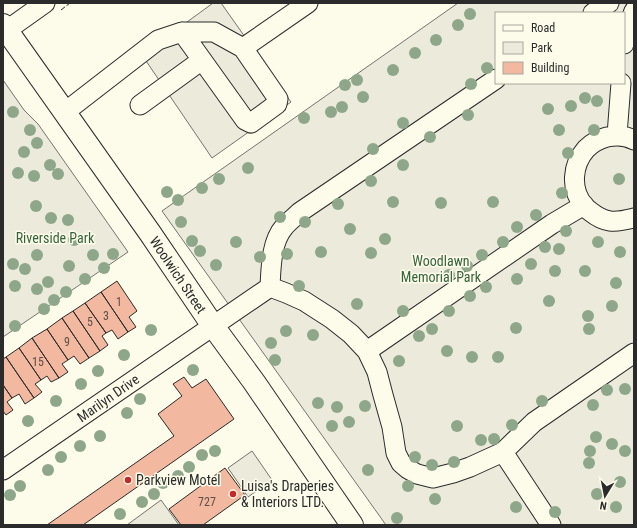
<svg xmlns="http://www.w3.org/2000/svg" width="637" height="528" viewBox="0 0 637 528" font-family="'Roboto Condensed',sans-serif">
	<rect width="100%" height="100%" fill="#fdfbea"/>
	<path fill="#ecebdb" stroke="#74746e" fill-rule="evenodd" d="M458,3h176v522h-248l-224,-314zM496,13h128v70h-128z
		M3,80l21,30 14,14 90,128 -125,85z"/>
	<path fill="#eceadb" stroke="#74746e" d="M213,3h8l70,99 -79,56 -70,-103z
		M252,451l20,29 -24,17 -20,-29z
		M161,500l18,25h-52z"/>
	<path fill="#f2b8a0" stroke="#2b2b2b" d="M117,281l20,30 -8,6 7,10 -8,5 -27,-40z
		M101,292l27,40 -10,7 -6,-9 -6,3 -21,-30z
		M85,303l21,30 -4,3 6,9 -8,6 -27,-40z
		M73,311l27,40 -11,7 -27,-40z
		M62,318l27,40 -9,6 -6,-8 -6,4 -21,-31z
		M47,329l21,31 -6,4 6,8 -9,6 -27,-40z
		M32,338l27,40 -8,4 -4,-6 -6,4 -22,-32z
		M19,348l22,32 -6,4 7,8 -8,6 -28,-41z
		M6,357l28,41 -9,6 -6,-10 -7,4 -9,-13v-26z
		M184,377l8,11 14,-9 28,40 -151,106h-36l127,-89 -16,-22 24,-18 -9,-12z
		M3,385l9,13 -5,4 6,8 -7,5 -3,-4z
		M225,468l20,27 -42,30h-22l-12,-16z"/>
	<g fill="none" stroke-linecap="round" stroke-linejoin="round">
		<g stroke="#2b2b2b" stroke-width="21">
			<path id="minor" d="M593,13l16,-10
				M7,30l38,-27
				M624,44l1,-9 9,-24
				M243,48l65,-45
				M140,105l62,-45
				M65,112l93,-72 24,-8h32l29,16 35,51 -1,5 -26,19 -6,-3 -63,-88
				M617,135l4,-52
				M634,140c-9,-5 -17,-5 -27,-3 -8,2 -15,6 -21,12 -14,16 -16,40 -2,57 2,2 4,4 7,6 5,4 12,8 19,9 9,1 16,-1 24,-3
				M270,287l16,6 18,8 28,18 19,15 16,17 10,21 6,23 9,32 4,26 5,10 7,6 9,5 16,4 20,-5 17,-6 33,-15 48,73
				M270,287c1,-19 1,-45 14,-60 5,-6 11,-10 16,-15l196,-133
				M367,351l185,-127 32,-19
				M503,452l31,-30 100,-69
				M3,470l267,-183"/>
		</g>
		<g stroke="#2b2b2b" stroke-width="24">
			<path id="major" d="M3,25l147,208 63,93 41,56 98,143"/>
		</g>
		<use href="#minor" stroke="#fdfbea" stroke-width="19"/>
		<use href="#major" stroke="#fdfbea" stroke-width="22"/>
		<path stroke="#2b2b2b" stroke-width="1" stroke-dasharray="5 2" stroke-linecap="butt" d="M61,10l9,-7"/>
	</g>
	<g fill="#8ea78a">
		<circle cx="470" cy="14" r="6"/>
		<circle cx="458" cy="25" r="6"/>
		<circle cx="436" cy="40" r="6"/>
		<circle cx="415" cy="53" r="6"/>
		<circle cx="487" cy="68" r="6"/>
		<circle cx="393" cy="70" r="6"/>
		<circle cx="357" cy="80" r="6"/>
		<circle cx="471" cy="84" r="6"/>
		<circle cx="345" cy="85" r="6"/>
		<circle cx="363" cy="97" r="6"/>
		<circle cx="585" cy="98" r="6"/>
		<circle cx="597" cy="101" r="6"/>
		<circle cx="571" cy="106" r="6"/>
		<circle cx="342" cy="107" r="6"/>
		<circle cx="548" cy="109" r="6"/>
		<circle cx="13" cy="112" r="6"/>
		<circle cx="331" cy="112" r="6"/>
		<circle cx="468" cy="115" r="6"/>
		<circle cx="304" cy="118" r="6"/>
		<circle cx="403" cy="123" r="6"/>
		<circle cx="30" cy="130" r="6"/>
		<circle cx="559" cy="130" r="6"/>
		<circle cx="594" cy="130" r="6"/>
		<circle cx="430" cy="137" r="6"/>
		<circle cx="37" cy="143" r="6"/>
		<circle cx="373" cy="149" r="6"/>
		<circle cx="24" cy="152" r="6"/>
		<circle cx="568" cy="153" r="6"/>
		<circle cx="50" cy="165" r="6"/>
		<circle cx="403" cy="165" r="6"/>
		<circle cx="248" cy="168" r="6"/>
		<circle cx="18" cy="173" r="6"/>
		<circle cx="58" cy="174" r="6"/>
		<circle cx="34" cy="176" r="6"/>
		<circle cx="219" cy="179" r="6"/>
		<circle cx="619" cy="179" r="6"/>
		<circle cx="371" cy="181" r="6"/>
		<circle cx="202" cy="188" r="6"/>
		<circle cx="167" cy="192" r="6"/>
		<circle cx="562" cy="193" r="6"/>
		<circle cx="178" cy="200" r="6"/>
		<circle cx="393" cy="202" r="6"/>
		<circle cx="493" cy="202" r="6"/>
		<circle cx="441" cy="203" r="6"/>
		<circle cx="338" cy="204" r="6"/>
		<circle cx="36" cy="206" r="6"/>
		<circle cx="536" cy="215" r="6"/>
		<circle cx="280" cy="217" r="6"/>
		<circle cx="51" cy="218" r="6"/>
		<circle cx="68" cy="220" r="6"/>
		<circle cx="181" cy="222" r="6"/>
		<circle cx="305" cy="222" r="6"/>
		<circle cx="517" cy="227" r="6"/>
		<circle cx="350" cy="229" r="6"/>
		<circle cx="566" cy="231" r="6"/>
		<circle cx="385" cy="239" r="6"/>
		<circle cx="74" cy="240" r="6"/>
		<circle cx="192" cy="241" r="6"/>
		<circle cx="236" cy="242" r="6"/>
		<circle cx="503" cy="242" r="6"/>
		<circle cx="598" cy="242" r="6"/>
		<circle cx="545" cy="247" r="6"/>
		<circle cx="559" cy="249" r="6"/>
		<circle cx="200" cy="251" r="6"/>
		<circle cx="321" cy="252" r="6"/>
		<circle cx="620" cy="252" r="6"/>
		<circle cx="371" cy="253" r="6"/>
		<circle cx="113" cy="254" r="6"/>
		<circle cx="287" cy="254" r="6"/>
		<circle cx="37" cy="255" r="6"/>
		<circle cx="93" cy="255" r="6"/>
		<circle cx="482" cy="255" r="6"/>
		<circle cx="260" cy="257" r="6"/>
		<circle cx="13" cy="264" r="6"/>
		<circle cx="531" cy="264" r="6"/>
		<circle cx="216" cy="265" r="6"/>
		<circle cx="69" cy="266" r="6"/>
		<circle cx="467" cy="266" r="6"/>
		<circle cx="104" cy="268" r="6"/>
		<circle cx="25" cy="269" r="6"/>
		<circle cx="555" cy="271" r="6"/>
		<circle cx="585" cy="271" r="6"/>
		<circle cx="449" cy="275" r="6"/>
		<circle cx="85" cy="279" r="6"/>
		<circle cx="517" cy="279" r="6"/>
		<circle cx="48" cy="282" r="6"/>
		<circle cx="616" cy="283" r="6"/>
		<circle cx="15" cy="286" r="6"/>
		<circle cx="299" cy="286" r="6"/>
		<circle cx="486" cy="287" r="6"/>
		<circle cx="37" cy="289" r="6"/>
		<circle cx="66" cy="292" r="6"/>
		<circle cx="470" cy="296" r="6"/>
		<circle cx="54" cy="300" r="6"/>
		<circle cx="549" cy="301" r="6"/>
		<circle cx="357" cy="304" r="6"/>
		<circle cx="612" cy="306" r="6"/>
		<circle cx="44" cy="309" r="6"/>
		<circle cx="403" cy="311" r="6"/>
		<circle cx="449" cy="311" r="6"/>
		<circle cx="588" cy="316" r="6"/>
		<circle cx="15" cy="326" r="6"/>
		<circle cx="516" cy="328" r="6"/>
		<circle cx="432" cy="329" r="6"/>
		<circle cx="589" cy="329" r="6"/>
		<circle cx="151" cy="330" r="6"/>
		<circle cx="286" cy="331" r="6"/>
		<circle cx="313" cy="335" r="6"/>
		<circle cx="419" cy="336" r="6"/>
		<circle cx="271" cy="343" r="6"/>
		<circle cx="447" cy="351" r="6"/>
		<circle cx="124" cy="355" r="6"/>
		<circle cx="472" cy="357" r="6"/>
		<circle cx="498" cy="357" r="6"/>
		<circle cx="275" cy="360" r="6"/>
		<circle cx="399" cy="361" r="6"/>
		<circle cx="193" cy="370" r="6"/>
		<circle cx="98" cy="371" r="6"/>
		<circle cx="81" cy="384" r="6"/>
		<circle cx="625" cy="389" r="6"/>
		<circle cx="607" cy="390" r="6"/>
		<circle cx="140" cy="399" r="6"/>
		<circle cx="56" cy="401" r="6"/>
		<circle cx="542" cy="401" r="6"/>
		<circle cx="318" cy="403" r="6"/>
		<circle cx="593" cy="405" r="6"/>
		<circle cx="365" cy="406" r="6"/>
		<circle cx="337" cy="407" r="6"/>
		<circle cx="127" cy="413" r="6"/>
		<circle cx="28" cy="421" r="6"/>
		<circle cx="349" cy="422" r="6"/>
		<circle cx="512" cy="425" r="6"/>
		<circle cx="332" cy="426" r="6"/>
		<circle cx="457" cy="426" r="6"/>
		<circle cx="100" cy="436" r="6"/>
		<circle cx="596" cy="437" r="6"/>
		<circle cx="494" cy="439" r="6"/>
		<circle cx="481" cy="440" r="6"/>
		<circle cx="612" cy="444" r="6"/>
		<circle cx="80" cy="446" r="6"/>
		<circle cx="215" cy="451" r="6"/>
		<circle cx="590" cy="451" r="6"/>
		<circle cx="625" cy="451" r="6"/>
		<circle cx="202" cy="455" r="6"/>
		<circle cx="61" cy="457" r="6"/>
		<circle cx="415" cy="457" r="6"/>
		<circle cx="454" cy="462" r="6"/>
		<circle cx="589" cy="463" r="6"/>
		<circle cx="432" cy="465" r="6"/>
		<circle cx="189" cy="467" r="6"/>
		<circle cx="48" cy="470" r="6"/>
		<circle cx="368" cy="470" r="6"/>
		<circle cx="178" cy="476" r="6"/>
		<circle cx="620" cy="482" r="6"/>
		<circle cx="163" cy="483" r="6"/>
		<circle cx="20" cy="486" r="6"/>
		<circle cx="408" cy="486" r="6"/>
		<circle cx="154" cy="494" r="6"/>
		<circle cx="597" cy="494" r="6"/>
		<circle cx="10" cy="495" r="6"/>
		<circle cx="435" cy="499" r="6"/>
		<circle cx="142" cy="502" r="6"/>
		<circle cx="516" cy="507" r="6"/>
		<circle cx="616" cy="507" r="6"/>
		<circle cx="555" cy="512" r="6"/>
		<circle cx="120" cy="514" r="6"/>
		<circle cx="397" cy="518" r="6"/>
	</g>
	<g fill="#c62828" stroke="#fdfbea" stroke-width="1.5">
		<circle cx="128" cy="480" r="4"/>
		<circle cx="233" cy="494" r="4"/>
	</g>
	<g text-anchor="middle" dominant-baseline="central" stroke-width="3" stroke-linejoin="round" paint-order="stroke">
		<g font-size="12" fill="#5d4e48">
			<text x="119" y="302">1</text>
			<text x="106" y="316">3</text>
			<text x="90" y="322">5</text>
			<text x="67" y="342">9</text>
			<text x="38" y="362">15</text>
			<text x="207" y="502">727</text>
		</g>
		<g font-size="14" fill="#34623c" stroke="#fdfbea">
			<text x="55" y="238">Riverside Park</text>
			<text x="441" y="261">Woodlawn<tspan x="441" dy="16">Memorial Park</tspan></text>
		</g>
		<g font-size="14" fill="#2b2b2b" stroke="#fdfbea">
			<text transform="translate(178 275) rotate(56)">Woolwich Street</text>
			<text transform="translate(108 398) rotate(-35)">Marilyn Drive</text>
		</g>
		<g font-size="14" fill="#2b2b2b" stroke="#fdfbea" text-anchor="start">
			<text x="136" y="480">Parkview Motel</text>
			<text x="241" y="486">Luisa's Draperies<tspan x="241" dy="16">&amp; Interiors LTD.</tspan></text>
		</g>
	</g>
	<rect width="637" height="528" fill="none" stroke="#2b2b2b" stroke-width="8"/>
	<rect x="495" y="12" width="130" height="72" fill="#fdfbea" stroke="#a9a89e"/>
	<rect x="503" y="25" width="20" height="6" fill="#fdfbea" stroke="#a9a89e"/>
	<text x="531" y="32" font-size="12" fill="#2b2b2b">Road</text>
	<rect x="503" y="42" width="20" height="12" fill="#ecebdb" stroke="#a9a89e"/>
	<text x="531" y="52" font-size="12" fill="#2b2b2b">Park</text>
	<rect x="503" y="62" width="20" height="12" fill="#f2b8a0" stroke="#a9a89e"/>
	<text x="531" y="72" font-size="12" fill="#2b2b2b">Building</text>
	<g transform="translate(605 496) rotate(190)" stroke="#fdfbea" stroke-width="3" paint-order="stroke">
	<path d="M0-3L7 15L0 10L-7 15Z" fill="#2b2b2b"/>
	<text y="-6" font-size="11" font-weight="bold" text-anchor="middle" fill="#2b2b2b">N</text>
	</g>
</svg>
